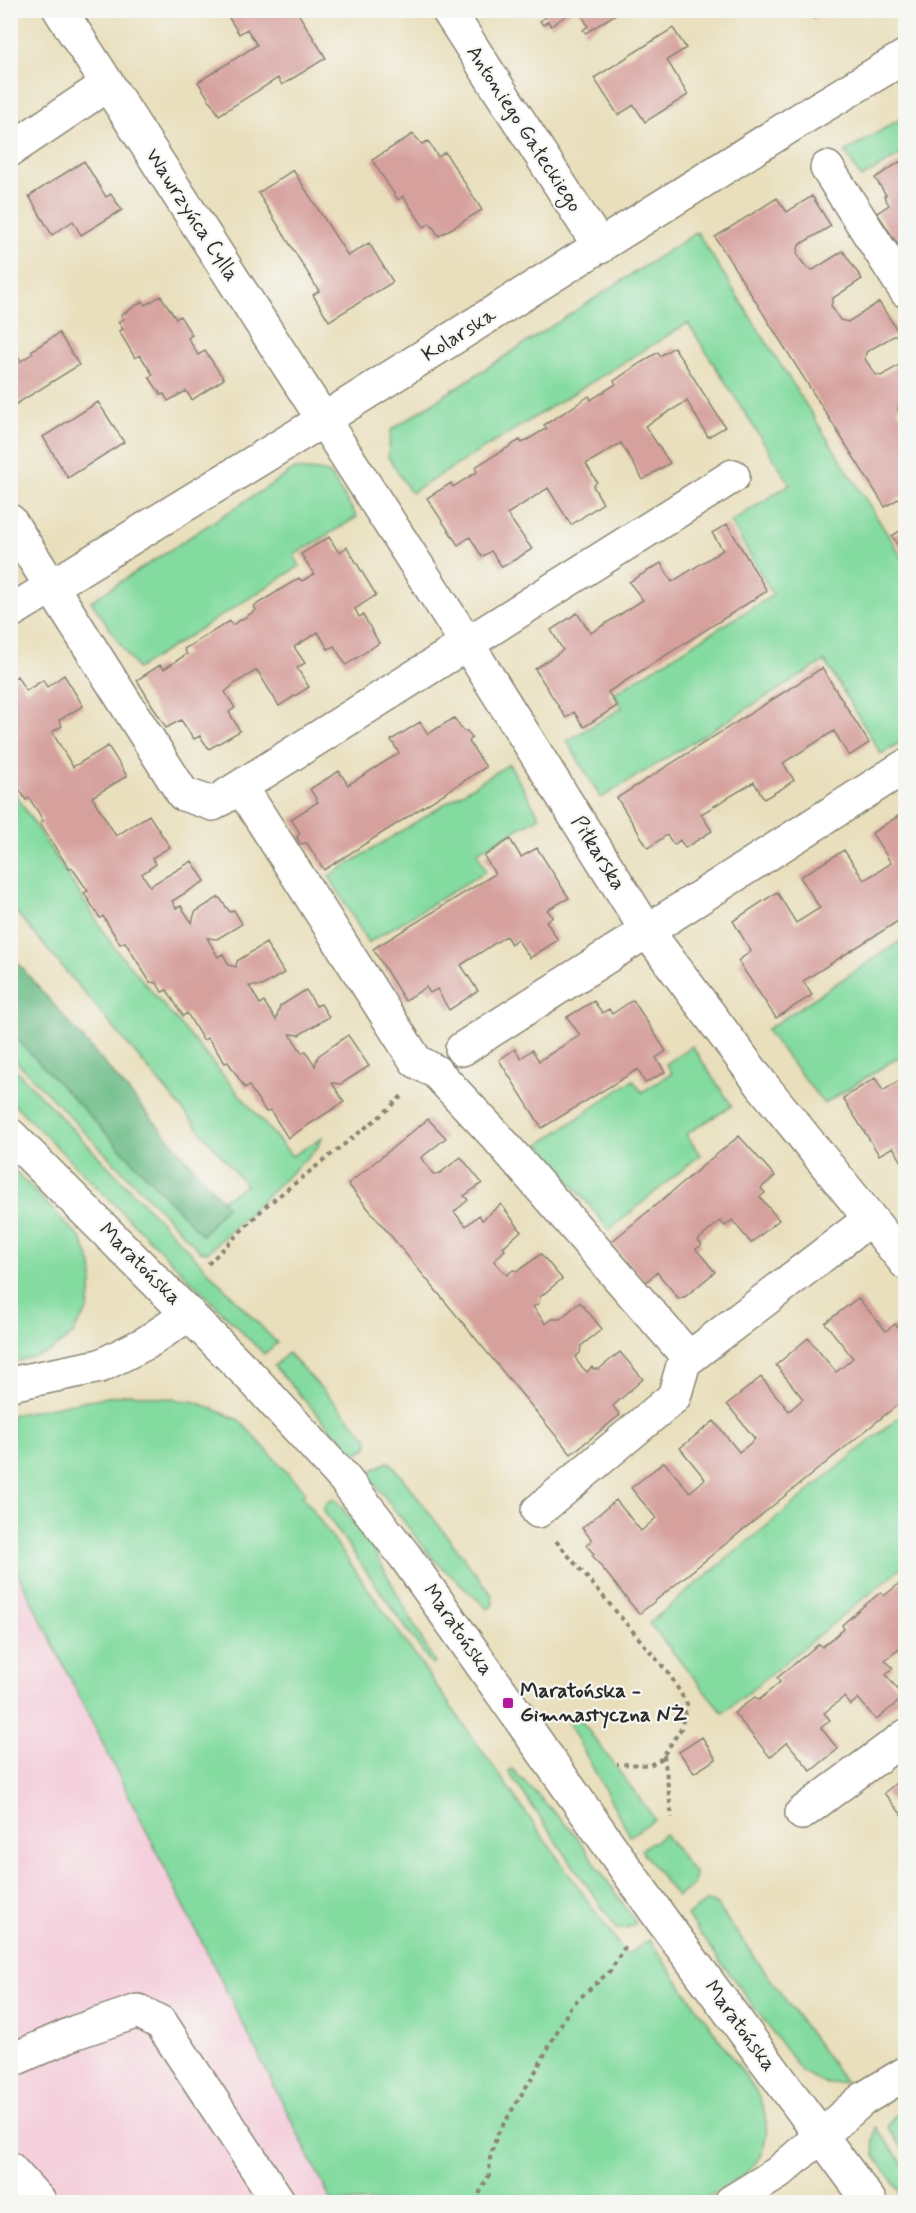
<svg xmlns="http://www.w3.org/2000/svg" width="916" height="2213" viewBox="0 0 916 2213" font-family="Mynerve,sans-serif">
	<rect width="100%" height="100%" fill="#f6f6f2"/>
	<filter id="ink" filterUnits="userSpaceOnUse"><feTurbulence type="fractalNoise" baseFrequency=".0167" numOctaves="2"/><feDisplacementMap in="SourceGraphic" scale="12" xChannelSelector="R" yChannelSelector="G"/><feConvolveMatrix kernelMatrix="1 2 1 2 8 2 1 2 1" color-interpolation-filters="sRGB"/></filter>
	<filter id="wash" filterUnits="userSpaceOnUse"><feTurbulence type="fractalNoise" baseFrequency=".008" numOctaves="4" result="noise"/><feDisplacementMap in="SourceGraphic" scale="24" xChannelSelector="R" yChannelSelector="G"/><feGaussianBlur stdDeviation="1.35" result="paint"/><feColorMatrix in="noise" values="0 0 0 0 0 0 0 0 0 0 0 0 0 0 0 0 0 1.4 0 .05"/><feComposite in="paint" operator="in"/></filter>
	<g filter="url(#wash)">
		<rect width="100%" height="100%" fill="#e9dfbc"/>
		<path fill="#f4cfdc" d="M11,1560l321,642h-321z"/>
		<path fill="#84dba0" stroke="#588366" stroke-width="1.5" d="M905,116v36l-44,26 -16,-26z
			M697,232l208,330v177l-24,15 -56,-93 -224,137 -34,-57 55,-33 -8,-15 159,-98 -42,-73 59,-38 -102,-161 -277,170 -23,-36 3,-27z
			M295,469l24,2 11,3 27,43 -63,38 6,11 -163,103 -46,-68z
			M509,764l31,53 -63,35 9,19 -118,72 -39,-67z
			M10,786l103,160 179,210 30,-18 -5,10 -109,104 -8,-1 -189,-195v-98l208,244 27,-17 -235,-279z
			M905,938v115l-81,51 -58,-74z
			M692,1046l40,60 -46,28 14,21 -91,75 -69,-86 93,-64 9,12 30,-19 -6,-9z
			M11,1065l266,278 -13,11 -253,-253z
			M10,1166l71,73 11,26 1,12 -5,32 -17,27 -22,16 -38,11z
			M288,1353l80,85v9l-14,8 -80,-89z
			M131,1394l65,8 43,18 66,72 -3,3 324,460 23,-15 107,151c16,29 15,63 -13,84 -14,10 -30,19 -44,27h-367l-321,-642v-145l89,-17z
			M905,1412v153l-182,148 -74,-90z
			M388,1462l4,2 100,131 1,10 -5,4 -54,-49 -64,-82 1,-7z
			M334,1498l35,44 66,121 -3,2 -108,-154 1,-7z
			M576,1714l79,105 -25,17 -63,-116z
			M512,1769l63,65 61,89 -10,6h-9l-109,-158z
			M665,1834l30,40 -2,11 -16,12 -36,-47z
			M707,1901l9,3 129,178 -18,2 -25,-12 -115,-156z
			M905,2107v45l-17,-24 5,-11z
			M876,2127l29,40v33l-30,-44 -2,-16z"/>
		<path fill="#6bbb86" stroke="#4b7358" stroke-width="1.5" d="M10,954l217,252 -25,29 -191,-202z"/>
		<g id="blocks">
			<path fill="#d6a09d" d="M224,10h72l30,48 -44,27 -4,-7 -59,37 -21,-33 59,-37 -10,-16 -8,5z
				M542,10h32l-23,16 -3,-5 -5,4 -3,-4 6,-4z
				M579,10h43l-36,23 -3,-3 5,-4z
				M809,10h18l-13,9z
				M673,28l13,20 -19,12 21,35 -43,27 -11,-17 -16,10 -24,-37z
				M413,134l9,10 6,-3 10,16 7,-5 37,58 -43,26 -9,-13 -6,4 -21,-31 -5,4 -26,-40z
				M84,161l22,36 5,-3 11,16 -41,25 -8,-14 -21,14 -23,-39z
				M901,161l5,7v89l-29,-44 12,-8 -5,-9 2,-1 -11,-17z
				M293,170l55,86 21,-13 24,39 -64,39 -16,-26 6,-4 -61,-98z
				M812,196l19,30 -32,19 -2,8 3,6 7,9 6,2 30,-19 19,28 -29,19 -2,8 9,14 8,2 31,-20 20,31 -33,19 -1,7 10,15 6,2 25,-15v39l-7,3 -1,8 8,11v72l-21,13 -170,-270 62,-39 10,14z
				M161,296l15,23 4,-3 12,19 -4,3 10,17 7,-4 19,28 -32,21 -6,-9 -18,10 -4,-7 -3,1 -12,-18 4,-2 -13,-20 -5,3 -16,-27 4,-2 -5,-7 6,-3 -3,-4 22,-14 2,4z
				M59,333l20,32 -69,43v-63l11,16 12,-8 -2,-2z
				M674,347l51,80 -17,10 -21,-36 -42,25 25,37 -15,9 -12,8 -22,-37 -35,21 11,18 -4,4 10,17 -32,22 -23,-37 -41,26 25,35 -16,10 -14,8 -11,-16 -9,6 -12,-20 -12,8 -31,-47 24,-15 2,4 24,-15 -2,-5 45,-27 2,3 25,-15 -3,-3 24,-15 21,-14 2,4 25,-16 -2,-3 22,-15 22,-14 2,4z
				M98,402l26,40 -56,36 -25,-41z
				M727,524l40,67 -159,101 9,14 -33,21 -10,-15 -8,6 -31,-49 28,-19 -12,-20 26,-17 14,20 52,-33 -14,-18 32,-19 11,19 51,-32 -11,-17z
				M906,527v30l-14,-21z
				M329,537l10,16 8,-6 29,48 -21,14 4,8 4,-2 16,28 -33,22 -12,-19 -6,3 -10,-17 -24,15 11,16 -8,5 12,19 -30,19 -22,-36 -20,12 -12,10 10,16 -6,4 11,19 -31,18 -9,-13 -6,3 -13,-19 -15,8 -29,-48 23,-15 4,4 23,-15 -3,-5 46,-28 2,4 12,-7 12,-8 -2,-4 45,-28 3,3 12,-7 -13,-20z
				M822,668l47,75 -20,13 -15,-25 -51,32 11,17 -13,9 -17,10 -10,-17 -53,32 11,17 -27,17 -5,-8 -6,5 -7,-10 -19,13 -31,-50z
				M64,675l19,31 -24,14 3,6 -10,6 21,35 35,-21 19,30 -35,21 24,39 33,-21 21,32 -18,11 4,6 -14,10 8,12 42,-25 13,20 -33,20 4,7 5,-2 11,17 3,-11 24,-15 11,15 4,-2 8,14 -25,15 -10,-1 11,19 5,-3 6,11 7,2 1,-6 29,-18 18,30 -22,13h-13l11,18 4,-2 12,18 4,-14 26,-16 10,16 5,-2 8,13 -30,18 -9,-1 12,19 4,-2 9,15 3,-10 30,-21 21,31 -28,18 -9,-1 12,19 -56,36 -18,-28 -4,2 -17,-26 -4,2 -17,-26 -3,1 -17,-25 -5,2 -16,-27 -4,3 -16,-26 -5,2 -5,-9 -7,-1 -25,-40 -5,2 -17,-28 -3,2 -16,-25 4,-2 -16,-23 -3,1 -29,-46 3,-2 -6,-11 -8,-12 -3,2 -16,-25v-94l7,-5 9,15 17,-11 4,7z
				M454,718l9,13h4l5,6 -3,5 17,25 -162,103 -17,-27 -7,1 -3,-7 3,-4 -9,-14 27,-17 -8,-13 29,-18 9,14 51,-32 -8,-13 29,-18 8,12z
				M906,811v105l-103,65 9,14 -36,23 -38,-57 13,-10 -18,-30 44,-29 19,31 24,-15 -20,-31 44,-27 20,30 15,-9 12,-8 -19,-30z
				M510,839l11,18 16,-9 32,50 -22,12 6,7 -7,4 12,19 -28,18 -13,-19 -6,5 -5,-8 -45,29 17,26 -29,19 -12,-21 -7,4 -4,-6 -21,14 -32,-52 122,-75 -11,-18z
				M633,1000l33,51 -10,7 9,14 -20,11 -7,-14 -96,59 -43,-68 16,-11 6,9 11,-8 7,11 41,-26 -13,-18 27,-16 8,12 7,-4 3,5z
				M906,1076v84l-4,2 -9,-15 -14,8 -36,-57 32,-20 8,13z
				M428,1119l18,19 -25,20 13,17 6,-2 21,-16 21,26 -18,13 4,4 -14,12 12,14 13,-11 3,5 19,-16 20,27 -18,16 2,3 -11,11 5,6 8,8 6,-5 5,1 23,-17 21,25 -22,18 -1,6 -6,4 13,17 6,-5h8l20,-17 22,27 -21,17 -1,7 -5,4 4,7 8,8 5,-5 1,2h6l21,-17 23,27 -30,27 7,9 -49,39 -223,-270z
				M739,1136l36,40 -14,12 4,5 -5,4 19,23 -28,23 -19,-23 -7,6 -5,-5 -22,19 4,5 -6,4 19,23 -29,24 -7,3 -22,-27 -12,11 -34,-41z
				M858,1298l28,33 9,-7 11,13v61l-267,216 -47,-59 2,-1 -8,-9 6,-5 -10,-12 34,-28 25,31 15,-13 -25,-30 33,-26 26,30 7,-6 8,-7 -25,-31 34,-27 25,31 8,-6 8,-7 -28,-35 34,-27 28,34 14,-12 -27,-34 32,-27 28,34 9,-7 8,-7 -28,-35z
				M906,1578v66l-21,16 8,8 -7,7 18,22 -28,23 -18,-22 -7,7 -7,-8 -20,16 6,7 -9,8 17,21 -27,22 -24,-29 -17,15 -36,-44 21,-16 4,3 21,-18 -3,-4 42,-34 3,3 22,-18 -2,-4 18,-16 21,-17 3,4z
				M702,1737l14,22 -22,14 -15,-21z
				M906,1775v45l-22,-27z"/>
		</g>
	</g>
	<g filter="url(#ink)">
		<use href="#blocks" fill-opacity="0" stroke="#8a8574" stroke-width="1.5"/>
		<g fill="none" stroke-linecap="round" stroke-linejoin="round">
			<g stroke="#8a8574" stroke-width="36">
				<path id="minor" d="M60,10l408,635 179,286 115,154 144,178
					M448,10l152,237
					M10,150l98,-66
					M827,168l79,123
					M10,521l173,273 30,10 520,-328
					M10,612l313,-192 478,-301 105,-63
					M241,787l175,274 20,11 60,64 193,222
					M462,1049l442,-282
					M10,1384l90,-18 46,-23 43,-29
					M538,1511l136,-114 10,-35 186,-143
					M802,1813l104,-77
					M10,2061l66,-29 62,-21 23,12 118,179
					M10,2169l30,33
					M731,2202l47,-29 85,-74 43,-26"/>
			</g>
			<g stroke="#8a8574" stroke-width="36">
				<path id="major" d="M10,1135l242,243 91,99 62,79 257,364 208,282"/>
			</g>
			<path stroke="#8a8574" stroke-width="4" stroke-dasharray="4.5 4.5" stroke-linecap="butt" d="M208,1264l58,-58 118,-93 20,-19
				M556,1541l114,134 17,29 -6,25 -20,30 -11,6 -33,-1
				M664,1755l8,63
				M475,2202l14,-27 1,-17 7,-23 37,-61 37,-68 40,-36 15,-25"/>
			<use href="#minor" stroke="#fff" stroke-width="33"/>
			<use href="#major" stroke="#fff" stroke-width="33"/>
		</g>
	</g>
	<rect fill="#b5179e" stroke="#f6f6f2" stroke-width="2" x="502" y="1697" width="12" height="12" rx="3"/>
	<g text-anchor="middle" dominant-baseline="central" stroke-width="4.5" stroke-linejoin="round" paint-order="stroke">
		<g font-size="21" fill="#2b2b2b" stroke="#f6f6f2">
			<text transform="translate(524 129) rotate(57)">Antoniego Gałeckiego</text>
			<text transform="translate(192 215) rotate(57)">Wawrzyńca Cylla</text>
			<text transform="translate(459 335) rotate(-32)">Kolarska</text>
			<text transform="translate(598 853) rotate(58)">Piłkarska</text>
			<text transform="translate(140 1264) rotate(45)">Maratońska</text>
			<text transform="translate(458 1630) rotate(55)">Maratońska</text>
			<text transform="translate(740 2026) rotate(54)">Maratońska</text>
		</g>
		<g font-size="21" font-weight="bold" fill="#2b2b2b" stroke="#f6f6f2" text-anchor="start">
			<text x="520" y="1691">Maratońska -<tspan x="520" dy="24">Gimnastyczna NŻ</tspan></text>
		</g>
	</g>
	<rect width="916" height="2213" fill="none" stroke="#f6f6f2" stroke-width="36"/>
</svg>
